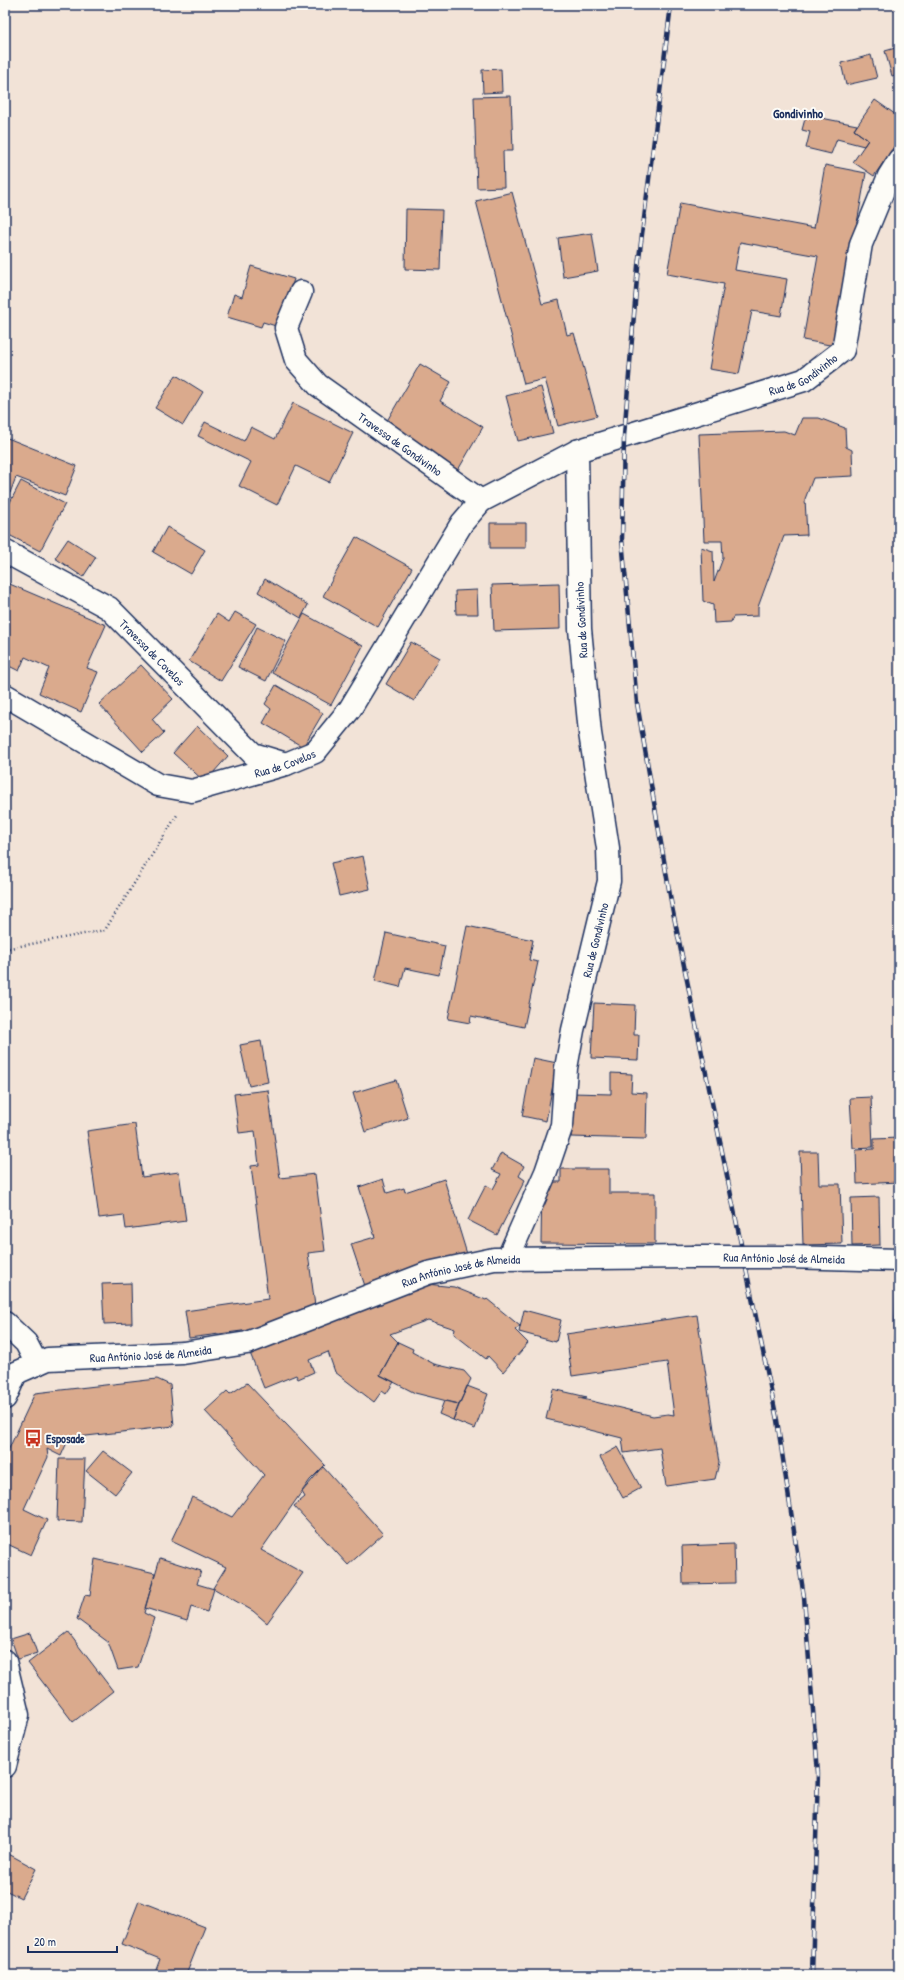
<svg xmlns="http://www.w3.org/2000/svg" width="904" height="1980" viewBox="0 0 904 1980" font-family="'Patrick Hand',sans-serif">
	<rect width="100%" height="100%" fill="#f2e3d7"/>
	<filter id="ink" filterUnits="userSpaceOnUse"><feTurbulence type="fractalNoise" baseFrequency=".025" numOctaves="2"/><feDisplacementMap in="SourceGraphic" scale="8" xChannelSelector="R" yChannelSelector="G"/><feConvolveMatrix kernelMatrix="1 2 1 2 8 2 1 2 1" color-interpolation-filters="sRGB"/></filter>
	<g filter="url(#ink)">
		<path fill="#daaa8d" stroke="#1b2f5e" d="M899,47v27l-7,2 -7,-25z
			M871,55l6,23 -31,7 -5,-22z
			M501,69l1,23 -19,1 -1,-23z
			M511,96l2,55h-10l1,36 -27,1 -3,-91z
			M875,100l24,17v22l-25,37 -21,-14 15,-22 -14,-10z
			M806,115l51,10 -3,5 14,10 -4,6 -27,-7 -6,15 -25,-6 4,-16 -8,-2z
			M825,165l41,8 -31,173 -32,-6 15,-84 -78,-14 -5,28 52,9 -6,37 -29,-5 -13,63 -30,-5 15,-85 -57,-10 13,-71 134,25z
			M512,192l30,112 17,-4 8,35 7,-2 23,83 -39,10 -13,-47 -21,5 -48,-183z
			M406,209l36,1 -2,60 -35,-1z
			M592,233l6,38 -35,6 -5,-39z
			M251,266l43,13 -15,48 -16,-5 -2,5 -34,-10 7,-23 8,3z
			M420,364l31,18 -11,19 43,26 -25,43 -74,-44z
			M176,375l27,17 -20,33 -28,-17z
			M541,387l12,46 -35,8 -12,-45z
			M293,403l60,30 -24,49 -33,-16 -19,39 -38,-19 12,-24 -53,-26 7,-14 39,19 7,-14 24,12z
			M802,418h17l26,10 1,19 6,3 1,26 -40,2 -8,21 2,36 -23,1 -26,71v9l-25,1 -2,5 -17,1 -1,-18 -10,-4 -2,-54 12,4 1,31 9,-24 -1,-17h-18l-5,-107 85,-3 11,4z
			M5,437l72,29 -12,30 -49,-19 -6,16 -5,-2z
			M21,481l44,23 -25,47 -35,-18v-21z
			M490,523h36v25h-36z
			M167,527l38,23 -14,24 -38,-22z
			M356,537l56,31 -34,59 -55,-31z
			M68,539l28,18 -13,20 -28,-19z
			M265,579l43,26 -7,13 -43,-26z
			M5,582l101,43 -19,43 11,4 -17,40 -42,-19 10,-25 -24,-11 -6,14 -14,-7z
			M559,583l1,46 -66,2 -2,-46z
			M477,590l1,24h-22l-1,-23z
			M235,612l21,12 -35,57 -32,-20 28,-47 12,8z
			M304,614l59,32 -32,59 -59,-32z
			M257,627l29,14 -20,40 -28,-14z
			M411,642l29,16 -26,43 -28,-17z
			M141,665l32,34 -21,20 12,14 -21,19 -44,-48z
			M276,685l47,28 -20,34 -40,-24 8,-14 -6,-5z
			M197,726l31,30 -23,26 -32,-29z
			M363,856l7,33 -31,7 -8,-33z
			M467,926l66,14 -4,20 9,2 -14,65 -53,-11 -1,7 -22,-4z
			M386,933l59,13 -6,29 -34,-7 -5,19 -25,-6z
			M594,1003l41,2 -1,30h5l-1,25 -47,-2z
			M261,1041l7,41 -19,4 -9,-41z
			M533,1058l24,5 -11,58 -24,-5z
			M611,1073l21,1 -1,18 16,1 -1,46 -75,-2 1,-44 39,1z
			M396,1080l12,38 -43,14 -12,-39z
			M268,1090l12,88 35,-4 10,77 -17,2 9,68 -128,17 -4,-27 83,-12 -17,-133 8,-1 -4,-34 -16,2 -5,-39z
			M871,1097l2,50 -20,1 -3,-50z
			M135,1124l7,53 37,-5 7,49 -60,8 -2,-14 -25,3 -12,-87z
			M899,1138v44l-42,2 -1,-34 18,-1v-10z
			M800,1152h18l1,32h21l2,60 -39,1z
			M501,1153l23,13 -5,10 6,4 -28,55 -29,-15 18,-35 7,4 8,-15 -9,-4z
			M561,1169h48v24h46v51l-114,-1 1,-61h19z
			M383,1179l4,14 17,-5 1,4 39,-13 23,75 -102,32 -14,-42 24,-7 -16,-50z
			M879,1197l1,48 -28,1 -1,-48z
			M897,1275h2v68h-5z
			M131,1283l1,40 -28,1 -2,-40z
			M427,1284l27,3 32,13 1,-1 33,27 -5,4 13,13 -25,29 -15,-16 -2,3 -32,-25 1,-5 -27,-9 -38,14 8,8 -18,33 14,7 -8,12 -4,-3 -8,11 -39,-30 -7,-20 -19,8 5,12 -16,7 -2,-4 -32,13 -14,-35z
			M524,1310l37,10 -5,22 -37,-10z
			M697,1315l22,148 -4,16 -49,7 -6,-38 -36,5 -2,-15 -76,-19 7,-30 34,8 -8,1 74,18 15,-2 6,1 -7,-53 -95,14 -6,-42z
			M398,1342l15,7 -1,3 22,12 30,7 7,8 -12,25 -44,-11 -35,-18z
			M157,1379l13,6 4,41 -105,12 -8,18 -14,-7 1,8 -24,52 23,11 -16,35 -26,-12v-86l30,-64z
			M247,1383l78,82 -15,15 -49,70 42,23 -36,50 -14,-12 -40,-23 13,-21 -55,-26 21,-44 40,20 32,-42 -59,-64 22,-20 3,3z
			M467,1386l21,8 -13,35 -22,-9z
			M444,1401l15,3 -6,16 -14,-6z
			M618,1447l23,41 -18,10 -23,-41z
			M103,1451l29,22 -17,21 -29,-23z
			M59,1459h26l-3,63 -25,-1z
			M323,1467l60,67 -35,31 -54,-59 11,-9 -3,-5z
			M734,1544l1,39 -52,1 -1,-38z
			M160,1558l41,13 -4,13 17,5 -7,23 -16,-5 -4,14 -42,-13z
			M95,1559l60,14 -11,40 10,5 -16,49 -20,3 -10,-28 -31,-23 8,-24 5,1z
			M68,1632l45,59 -40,31 -45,-59z
			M30,1633l7,20 -19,6 -7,-20z
			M5,1852l31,17 -15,29 -16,-8z
			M139,1901l66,26 -19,48h-32l6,-16 -38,-15z"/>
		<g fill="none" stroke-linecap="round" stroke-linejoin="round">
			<g stroke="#1b2f5e" stroke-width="25">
				<g id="street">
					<path id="s1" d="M301,292l-15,36 10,32 22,25 163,116 96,-50"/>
					<path id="s2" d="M6,552l103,56 144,146 33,10"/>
					<path id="s3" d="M5,695l153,90 34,6 94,-27 29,-12 35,-43 112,-186 19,-22"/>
					<path id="s4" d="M508,1258l38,-86 16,-47 4,-57 7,-38 36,-149 -1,-33 -18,-115 -10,-104 -3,-178 227,-71 39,-30 18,-106 28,-68 10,-16"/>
					<path d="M5,1323l21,20 11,21"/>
				</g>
			</g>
			<g stroke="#1b2f5e" stroke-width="25">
				<g id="secondary">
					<path d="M787,1257l112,3"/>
					<path id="s5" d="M5,1398l11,-25 32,-14 135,-6 64,-10 181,-70 66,-14 198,-2"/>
					<path d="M5,1661l13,54 -13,51"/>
				</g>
			</g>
			<path stroke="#1b2f5e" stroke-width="2.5" stroke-dasharray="1 3" stroke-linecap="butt" d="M5,949l100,-19 72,-115"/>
			<use href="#street" stroke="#fdfcf7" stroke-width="22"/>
			<use href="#secondary" stroke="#fdfcf7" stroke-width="22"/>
			<g stroke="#1b2f5e" stroke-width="4.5">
				<path id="rail" d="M671,5l-33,261 -14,170 -2,103 15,164 35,204 105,513 27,177 14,176 -6,202"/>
			</g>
			<use href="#rail" stroke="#fdfcf7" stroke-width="3" stroke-dasharray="9" stroke-linecap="butt"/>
			<g stroke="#1b2f5e" stroke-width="25" stroke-linecap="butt">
				<path id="secondary-bridge" d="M692,1257h95"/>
			</g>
			<use href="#secondary-bridge" stroke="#fdfcf7" stroke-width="22"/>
		</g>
	</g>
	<defs>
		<g id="bus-bare" transform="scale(1.38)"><path d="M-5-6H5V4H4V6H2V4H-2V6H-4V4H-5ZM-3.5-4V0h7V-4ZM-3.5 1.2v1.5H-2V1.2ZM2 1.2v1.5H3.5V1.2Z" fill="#c8321e" stroke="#fdfcf7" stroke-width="2.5" paint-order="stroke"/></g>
	</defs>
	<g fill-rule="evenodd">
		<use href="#bus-bare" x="33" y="1438"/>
	</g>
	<g text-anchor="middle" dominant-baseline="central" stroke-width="4" stroke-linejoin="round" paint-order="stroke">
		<g font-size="12" fill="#1b2f5e" stroke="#fdfcf7">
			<text stroke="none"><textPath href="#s4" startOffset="1064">Rua de Gondivinho</textPath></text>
			<text stroke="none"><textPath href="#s1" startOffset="207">Travessa de Gondivinho</textPath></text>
			<text transform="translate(581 620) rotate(-93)">Rua de Gondivinho</text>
			<text stroke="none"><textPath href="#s2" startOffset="179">Travessa de Covelos</textPath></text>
			<text stroke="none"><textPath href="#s3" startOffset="309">Rua de Covelos</textPath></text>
			<text stroke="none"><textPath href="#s4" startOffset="332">Rua de Gondivinho</textPath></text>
			<text transform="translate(784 1258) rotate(1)">Rua António José de Almeida</text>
			<text stroke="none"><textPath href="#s5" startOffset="489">Rua António José de Almeida</textPath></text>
			<text stroke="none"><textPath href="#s5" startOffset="165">Rua António José de Almeida</textPath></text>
		</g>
		<g font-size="12" font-weight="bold" fill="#1b2f5e" stroke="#fdfcf7" text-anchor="start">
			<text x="46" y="1438">Esposade</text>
		</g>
		<g font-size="13" font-weight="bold" fill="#1b2f5e" stroke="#fdfcf7">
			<text x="798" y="113">Gondivinho</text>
		</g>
	</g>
	<rect width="904" height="1980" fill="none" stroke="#fdfcf7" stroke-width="20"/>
	<rect x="10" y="10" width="884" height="1960" fill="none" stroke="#1b2f5e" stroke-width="1.5" filter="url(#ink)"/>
	<path d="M28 1946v6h89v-6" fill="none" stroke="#1b2f5e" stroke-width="2"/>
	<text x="34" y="1946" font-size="12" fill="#1b2f5e" stroke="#fdfcf7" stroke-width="3" paint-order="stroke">20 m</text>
</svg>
